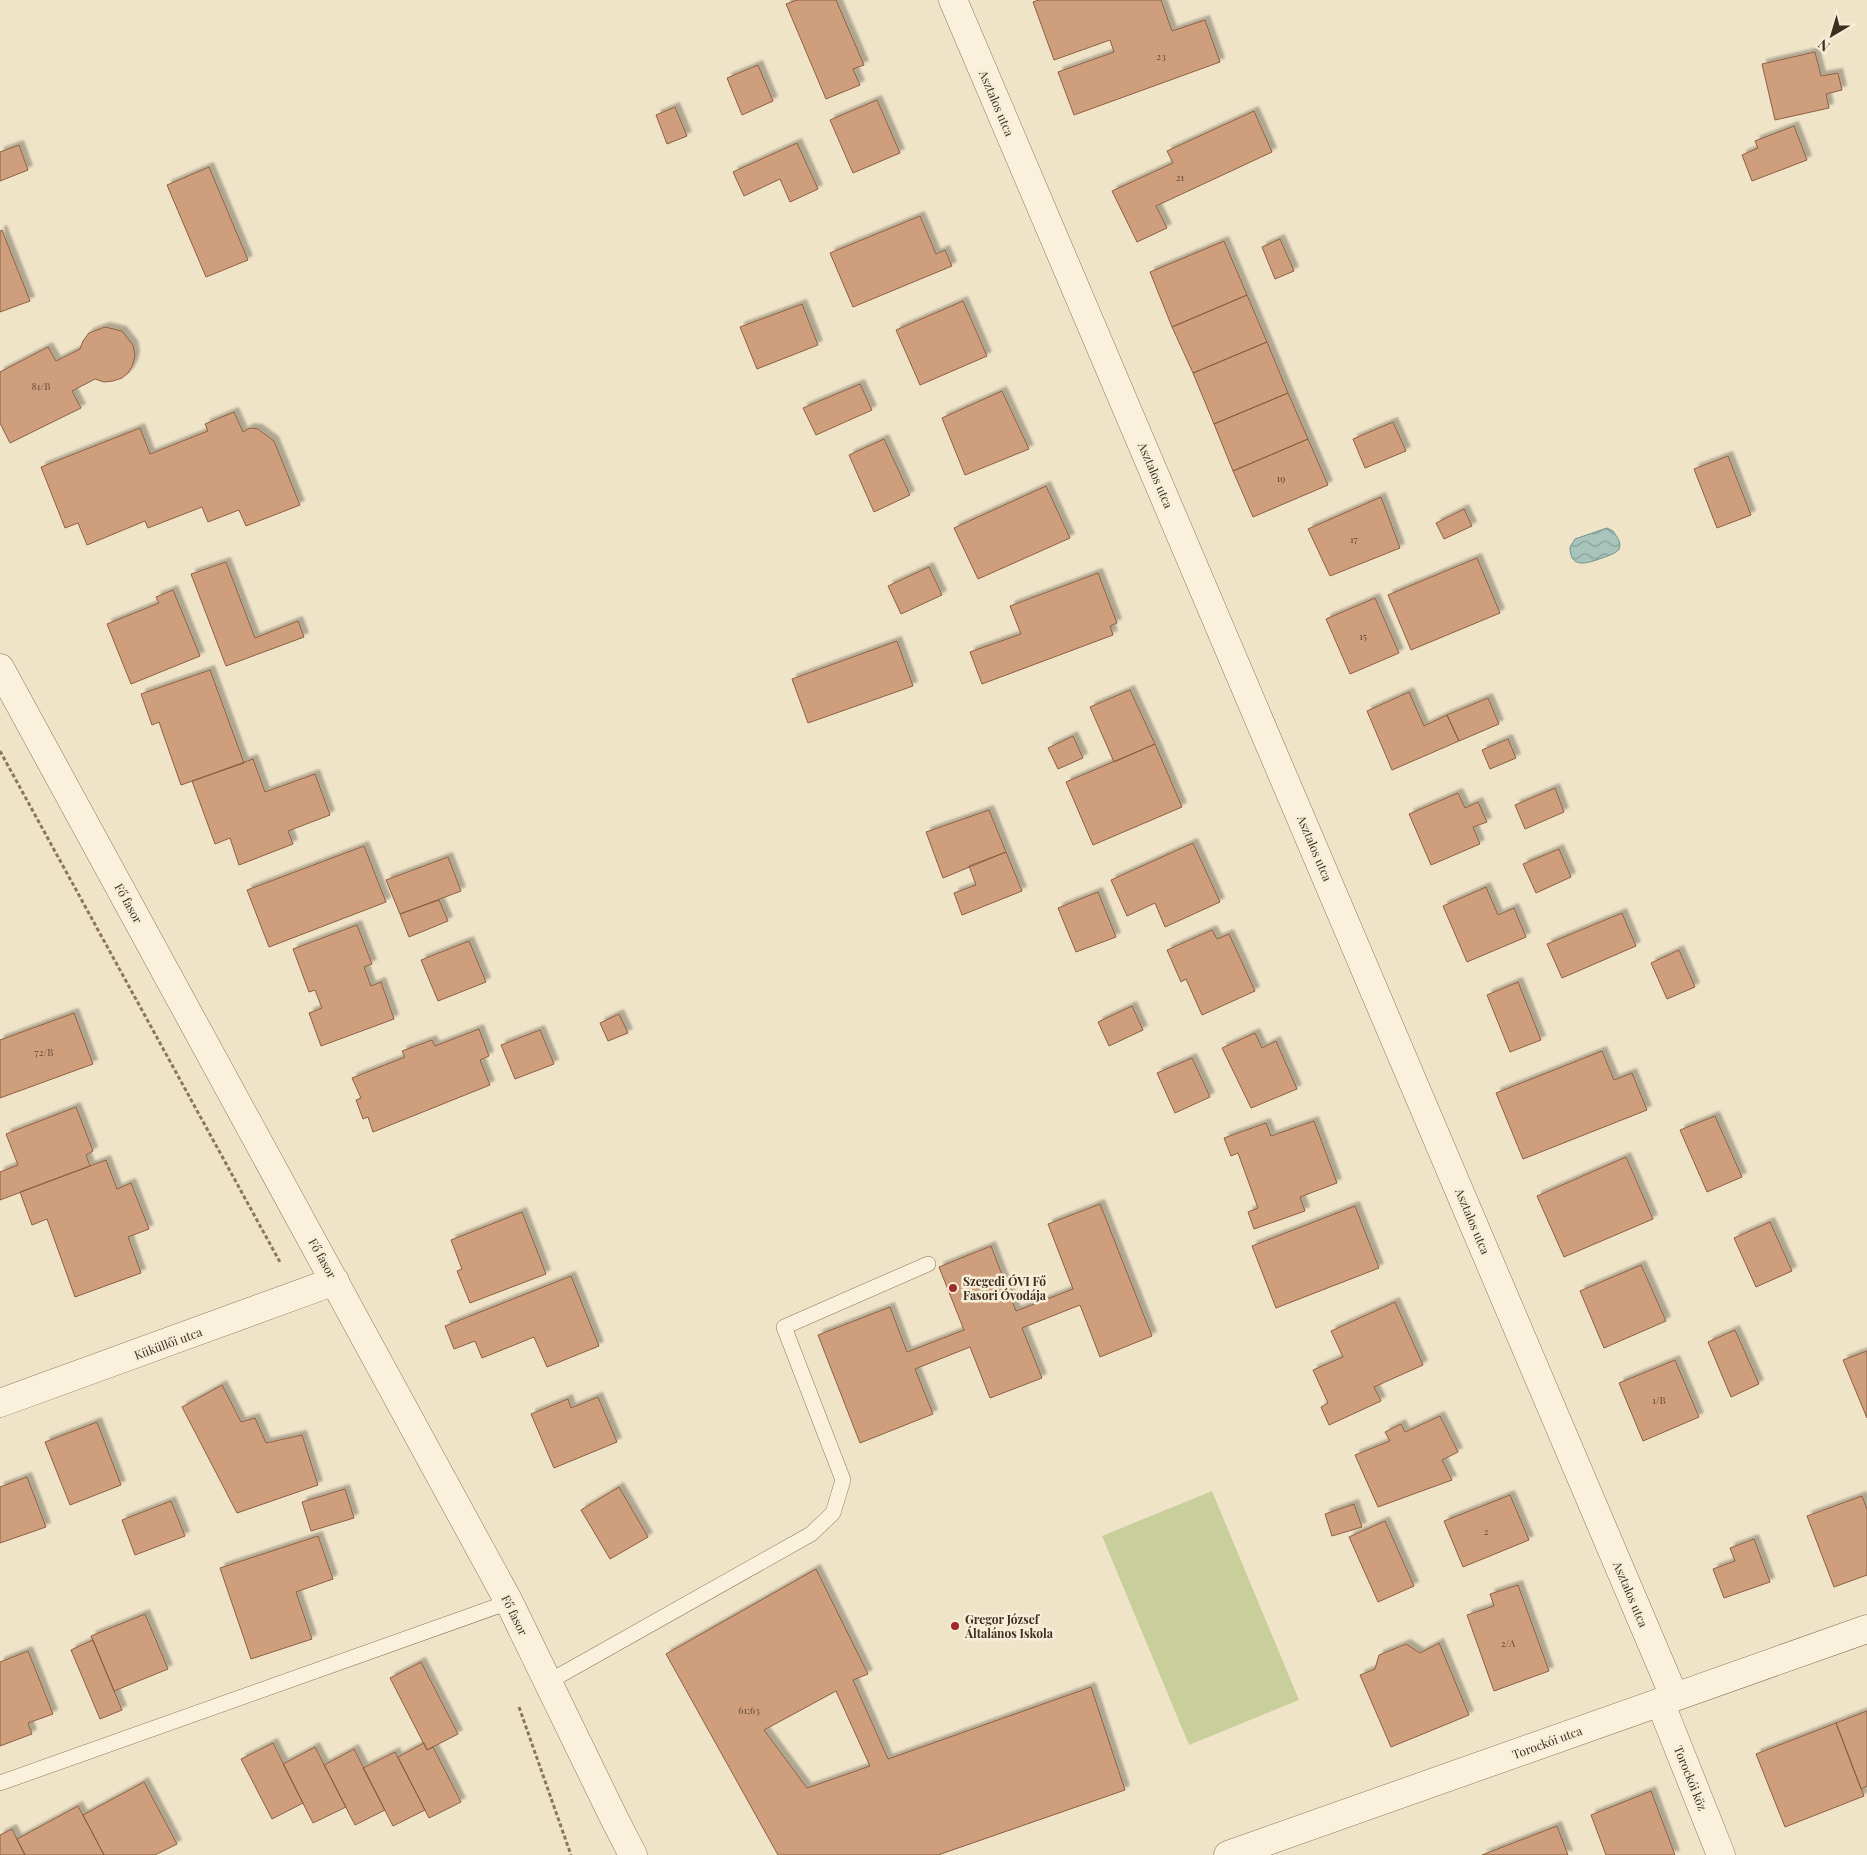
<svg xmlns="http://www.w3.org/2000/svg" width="1867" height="1855" viewBox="0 0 1867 1855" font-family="'Playfair Display',serif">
	<defs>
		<pattern id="water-waves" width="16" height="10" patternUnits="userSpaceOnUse" patternTransform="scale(1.25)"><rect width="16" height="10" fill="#a9c4bc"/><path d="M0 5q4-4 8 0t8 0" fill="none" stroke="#8ba098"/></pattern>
		<filter id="shadow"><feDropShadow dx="4.5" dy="-4.5" stdDeviation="1" flood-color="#0004"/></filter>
	</defs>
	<rect width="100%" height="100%" fill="#f0e4c8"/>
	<path fill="#c9cf9b" d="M1212,1491l87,209 -110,45 -87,-209z"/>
	<path fill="url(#water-waves)" stroke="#6f938a" d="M1607,528l6,3c3,5 9,11 6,18 -3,5 -12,7 -17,9 -14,5 -32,12 -32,-11l5,-8z"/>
	<path fill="#cf9f7d" stroke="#8d5f41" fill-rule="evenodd" filter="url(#shadow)" d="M797,0h39l28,65 -11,4 7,16 -34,14 -40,-95z
		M1039,0h122l11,31 33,-11 15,42 -146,53 -16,-43 56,-20 -4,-12 -56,20 -21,-58z
		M1815,52l6,24 17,-3 4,17 -16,4 3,14 -54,12 -13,-56z
		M758,65l15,36 -31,14 -15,-37z
		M877,100l23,53 -47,20 -23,-53z
		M675,107l12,29 -20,8 -11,-29z
		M1254,111l18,41 -116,54 11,22 -30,14 -25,-51 61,-28 -6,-12z
		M1794,126l13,34 -55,21 -10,-26 16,-7 -3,-7z
		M797,143l21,46 -28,13 -10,-23 -36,17 -11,-24z
		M19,145l9,25 -28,11v-29z
		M209,167l39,93 -42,17 -39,-92z
		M920,216l16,38 9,-4 7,16 -99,41 -23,-54z
		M2,230l28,71 -30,11v-81z
		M1280,239l14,32 -19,8 -13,-32z
		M1224,241l23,54 -75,32 -22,-55z
		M1247,295l20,47 -74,31 -21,-46z
		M963,301l24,55 -67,29 -24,-55z
		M802,304l16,41 -61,24 -17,-42z
		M105,327l17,4 11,14 2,10 -2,9 -4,8 -7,6 -9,3 -9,1 -9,-3 -23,12 9,17 -71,35 -10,-20v-51l48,-25 8,14 24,-12 3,-8 6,-8z
		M1267,342l21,51 -74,31 -21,-51z
		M860,384l12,26 -56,25 -13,-27z
		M1002,391l27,58 -64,26 -23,-57z
		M1288,393l20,46 -75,32 -19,-47z
		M234,412l9,20 7,-4 8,1 16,12 26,64 -54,21 -7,-16 -31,12 -6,-15 -54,21 -3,-7 -58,24 -9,-22 -13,5 -24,-61 99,-39 10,26 58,-23 -3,-7z
		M1393,422l13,29 -41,17 -12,-29z
		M884,439l26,56 -36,17 -25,-57z
		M1308,439l20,46 -75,32 -20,-46z
		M1728,456l23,59 -34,13 -23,-59z
		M1046,486l24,52 -92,41 -24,-51z
		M1381,497l19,51 -70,28 -22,-47z
		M1464,509l8,17 -28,13 -8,-16z
		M1477,558l23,55 -89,37 -23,-55z
		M226,562l29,76 43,-17 6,16 -78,29 -35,-92z
		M929,567l13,28 -41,19 -13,-28z
		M1098,573l19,50 -7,3 3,9 -131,49 -12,-32 51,-18 -11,-28z
		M173,590l27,66 -69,28 -24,-60 52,-21 -3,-6z
		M1375,598l24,55 -49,21 -24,-55z
		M897,641l16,45 -105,37 -16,-44z
		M210,670l34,93 -63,22 -22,-63 -7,3 -11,-31z
		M1130,690l25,54 -41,18 -24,-55z
		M1409,692l15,34 23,-11 12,26 -67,29 -25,-59z
		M1488,698l11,26 -40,17 -12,-26z
		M1073,736l10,22 -25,11 -10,-21z
		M1508,739l8,19 -26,11 -8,-19z
		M1155,744l27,63 -89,38 -27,-63z
		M253,759l12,33 50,-18 15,41 -42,16 5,13 -54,21 -9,-27 -15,6 -23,-63z
		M1555,788l9,24 -39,17 -10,-24z
		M1458,793l7,15 13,-6 9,20 -14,5 7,17 -49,21 -22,-51z
		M989,810l17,42 -63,26 -17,-46z
		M1193,843l27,59 -55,25 -10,-24 -28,13 -16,-36z
		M364,846l22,56 -117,45 -22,-57z
		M1559,849l12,28 -35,16 -13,-29z
		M1006,852l16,39 -60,24 -8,-22 22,-8 -7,-19z
		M448,857l13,34 -61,23 -14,-34z
		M1486,887l12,28 16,-7 12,29 -59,25 -24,-56z
		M1098,892l18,45 -40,15 -18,-44z
		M439,900l9,21 -39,16 -9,-23z
		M1622,913l14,33 -74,32 -15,-34z
		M357,925l15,39 -8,3 7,19 10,-4 13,37 -73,27 -12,-33 13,-5 -7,-18 -6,2 -16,-43z
		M1212,930l5,9 12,-5 26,57 -53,24 -16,-36 -5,3 -14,-32z
		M469,941l17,41 -48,19 -17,-41z
		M1679,950l16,37 -28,12 -16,-36z
		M1518,982l23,58 -31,12 -23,-57z
		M1132,1006l11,24 -34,16 -11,-24z
		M74,1013l19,51 -93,34v-58z
		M619,1014l9,19 -20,8 -8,-18z
		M479,1029l10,27 -9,4 10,25 -117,47 -5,-15 -5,2 -7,-19 5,-2 -9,-20 53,-21 -3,-6 30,-11 3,6z
		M540,1030l14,34 -39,15 -14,-34z
		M1255,1033l7,15 14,-7 21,48 -46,19 -29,-60z
		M1602,1051l12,29 18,-7 15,37 -124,49 -27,-66z
		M1192,1058l18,39 -35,16 -18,-40z
		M76,1107l17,44 -7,4 4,11 -90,34v-28l18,-7 -12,-31z
		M1715,1116l27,61 -35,15 -27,-62z
		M1314,1121l23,62 -37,14 5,14 -51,18 -6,-17 10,-4 -20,-55 -7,3 -7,-18 42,-15 5,13z
		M1626,1157l27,62 -89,38 -27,-61z
		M106,1160l11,29 14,-6 18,46 -21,8 13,36 -66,24 -28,-78 -15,6 -12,-33z
		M1100,1204l52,132 -52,21 -20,-52 -58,23 20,50 -52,20 -20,-51 -55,22 18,45 -73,29 -42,-108 72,-28 17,45 57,-22 -25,-63 52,-21 25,65 57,-22 -25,-65z
		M1355,1206l24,62 -103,40 -24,-62z
		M522,1212l24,62 -76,29 -13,-32 5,-2 -11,-29z
		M1770,1222l22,49 -36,16 -22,-49z
		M1641,1265l25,56 -62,27 -24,-57z
		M571,1276l28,70 -52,21 -13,-30 -52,21 -7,-17 -21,8 -9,-23z
		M1395,1302l28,63 -49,22 7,14 -52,24 -8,-18 7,-4 -15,-33 30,-13 -12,-26z
		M1735,1330l24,54 -28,13 -23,-55z
		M1867,1351v67l-24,-58z
		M1675,1360l24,57 -56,24 -24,-58z
		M222,1385l19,37 14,-4 11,25 36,-8 16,50 -81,28 -55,-106z
		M598,1397l19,45 -63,26 -23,-54 37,-15 3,9z
		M1440,1416l18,36 -16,8 10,20 -74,27 -23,-52 35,-14 -5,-9 16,-8 4,8z
		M97,1422l24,63 -51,20 -25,-63z
		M27,1477l19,50 -46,16v-56z
		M619,1487l29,50 -38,22 -29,-49z
		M345,1489l9,29 -43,13 -9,-29z
		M1510,1495l19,45 -66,27 -19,-46z
		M1862,1496l5,13v66l-33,12 -27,-71z
		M171,1501l14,35 -50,19 -13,-35z
		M1354,1504l8,23 -30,9 -7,-22z
		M1385,1521l29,65 -36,16 -29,-65z
		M318,1536l15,43 -37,13 16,47 -61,20 -31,-91z
		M1754,1539l16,43 -46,16 -11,-29 22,-8 -5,-13z
		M816,1569l52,105 -15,6 35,79 203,-72 34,103 -187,65h-160l-112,-201zM836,1691l34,75 -63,22 -43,-58z
		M1518,1585l31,86 -55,20 -27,-76 27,-9 -4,-12z
		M145,1614l23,55 -54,22 -23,-55z
		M93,1640l29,70 -22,9 -29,-69z
		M1439,1643l30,72 -78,32 -31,-72 15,-6 4,-14 27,-11 14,9z
		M28,1651l25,63 -25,9 4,11 -32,12v-84z
		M421,1662l37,72 -31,16 -37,-72z
		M1867,1711v75l-6,3 -25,-66z
		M1836,1723l28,73 -79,31 -29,-73z
		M273,1743l30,60 -31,16 -31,-60z
		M424,1743l3,7 6,-3 28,55 -32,16 -31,-61z
		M315,1747l31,60 -33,16 -30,-59z
		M354,1749l31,61 -30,15 -31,-60z
		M395,1752l30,58 -32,16 -30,-58z
		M144,1782l33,62 -22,11h-51l-21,-40z
		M1651,1791l24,64h-69l-15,-40z
		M78,1806l26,49h-79l-8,-16z
		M1557,1826l11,29h-86z
		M12,1829l13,26h-25v-20z"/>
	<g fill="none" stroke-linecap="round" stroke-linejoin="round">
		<g stroke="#8d765c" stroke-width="16">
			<path id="service" d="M548,1682l263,-148 22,-21 10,-33 -59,-153 144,-63
				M0,1783l509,-181"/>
		</g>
		<g stroke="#8d765c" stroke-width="29">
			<path id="minor" d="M953,0l721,1696
				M0,1403l335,-122
				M1660,1702l61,153
				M1228,1855l639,-226"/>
		</g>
		<g stroke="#8d765c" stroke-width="29">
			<path id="tertiary" d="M0,668l509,934 105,216 19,37"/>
		</g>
		<path stroke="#8d765c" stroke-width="3" stroke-dasharray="4 2.5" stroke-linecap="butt" d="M0,751l281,513
			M519,1707l52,148"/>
		<use href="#service" stroke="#faf1dc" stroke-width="15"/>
		<use href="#minor" stroke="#faf1dc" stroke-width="28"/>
		<use href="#tertiary" stroke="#faf1dc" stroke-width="28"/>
	</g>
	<g fill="#9e2a2b" stroke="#f7eed8" stroke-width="2">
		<circle cx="953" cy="1288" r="5"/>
		<circle cx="955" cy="1626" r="5"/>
	</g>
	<g text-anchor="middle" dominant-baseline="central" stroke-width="5" stroke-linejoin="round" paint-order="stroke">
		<g font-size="10" fill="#624a37">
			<text x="1161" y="56">23</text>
			<text x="1180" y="177">21</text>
			<text x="41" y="386">81/B</text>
			<text x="1281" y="478">19</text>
			<text x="1354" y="539">17</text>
			<text x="1363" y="636">15</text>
			<text x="44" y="1052">72/B</text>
			<text x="1659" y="1400">1/B</text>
			<text x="1486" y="1531">2</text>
			<text x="1508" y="1643">2/A</text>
			<text x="749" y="1710">61;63</text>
		</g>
		<g font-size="12" fill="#3d2e20" stroke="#f7eed8">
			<text transform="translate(997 103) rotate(67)">Asztalos utca</text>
			<text transform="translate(1156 475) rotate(67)">Asztalos utca</text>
			<text transform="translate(1315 848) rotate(67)">Asztalos utca</text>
			<text transform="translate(129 903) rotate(61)">Fő fasor</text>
			<text transform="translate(1473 1221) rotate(67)">Asztalos utca</text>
			<text transform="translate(323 1258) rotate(61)">Fő fasor</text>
			<text transform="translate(168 1343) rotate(-20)">Küküllői utca</text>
			<text transform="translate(1631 1594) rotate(67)">Asztalos utca</text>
			<text transform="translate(515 1615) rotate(64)">Fő fasor</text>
			<text transform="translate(1547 1742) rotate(-20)">Torockói utca</text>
			<text transform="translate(1691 1778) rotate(68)">Torockói köz</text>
		</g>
		<g font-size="12" font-weight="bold" fill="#3d2e20" stroke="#f7eed8" text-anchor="start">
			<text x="963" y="1281">Szegedi ÓVI Fő<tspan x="963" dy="14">Fasori Óvodája</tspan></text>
			<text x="965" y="1619">Gregor József<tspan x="965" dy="14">Általános Iskola</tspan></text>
		</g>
	</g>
	<g transform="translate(1832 35) rotate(218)" stroke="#f7eed8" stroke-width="4" paint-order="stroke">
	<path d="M0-4L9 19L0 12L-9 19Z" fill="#3d2e20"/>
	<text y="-8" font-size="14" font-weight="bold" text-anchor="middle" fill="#3d2e20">N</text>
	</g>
</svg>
